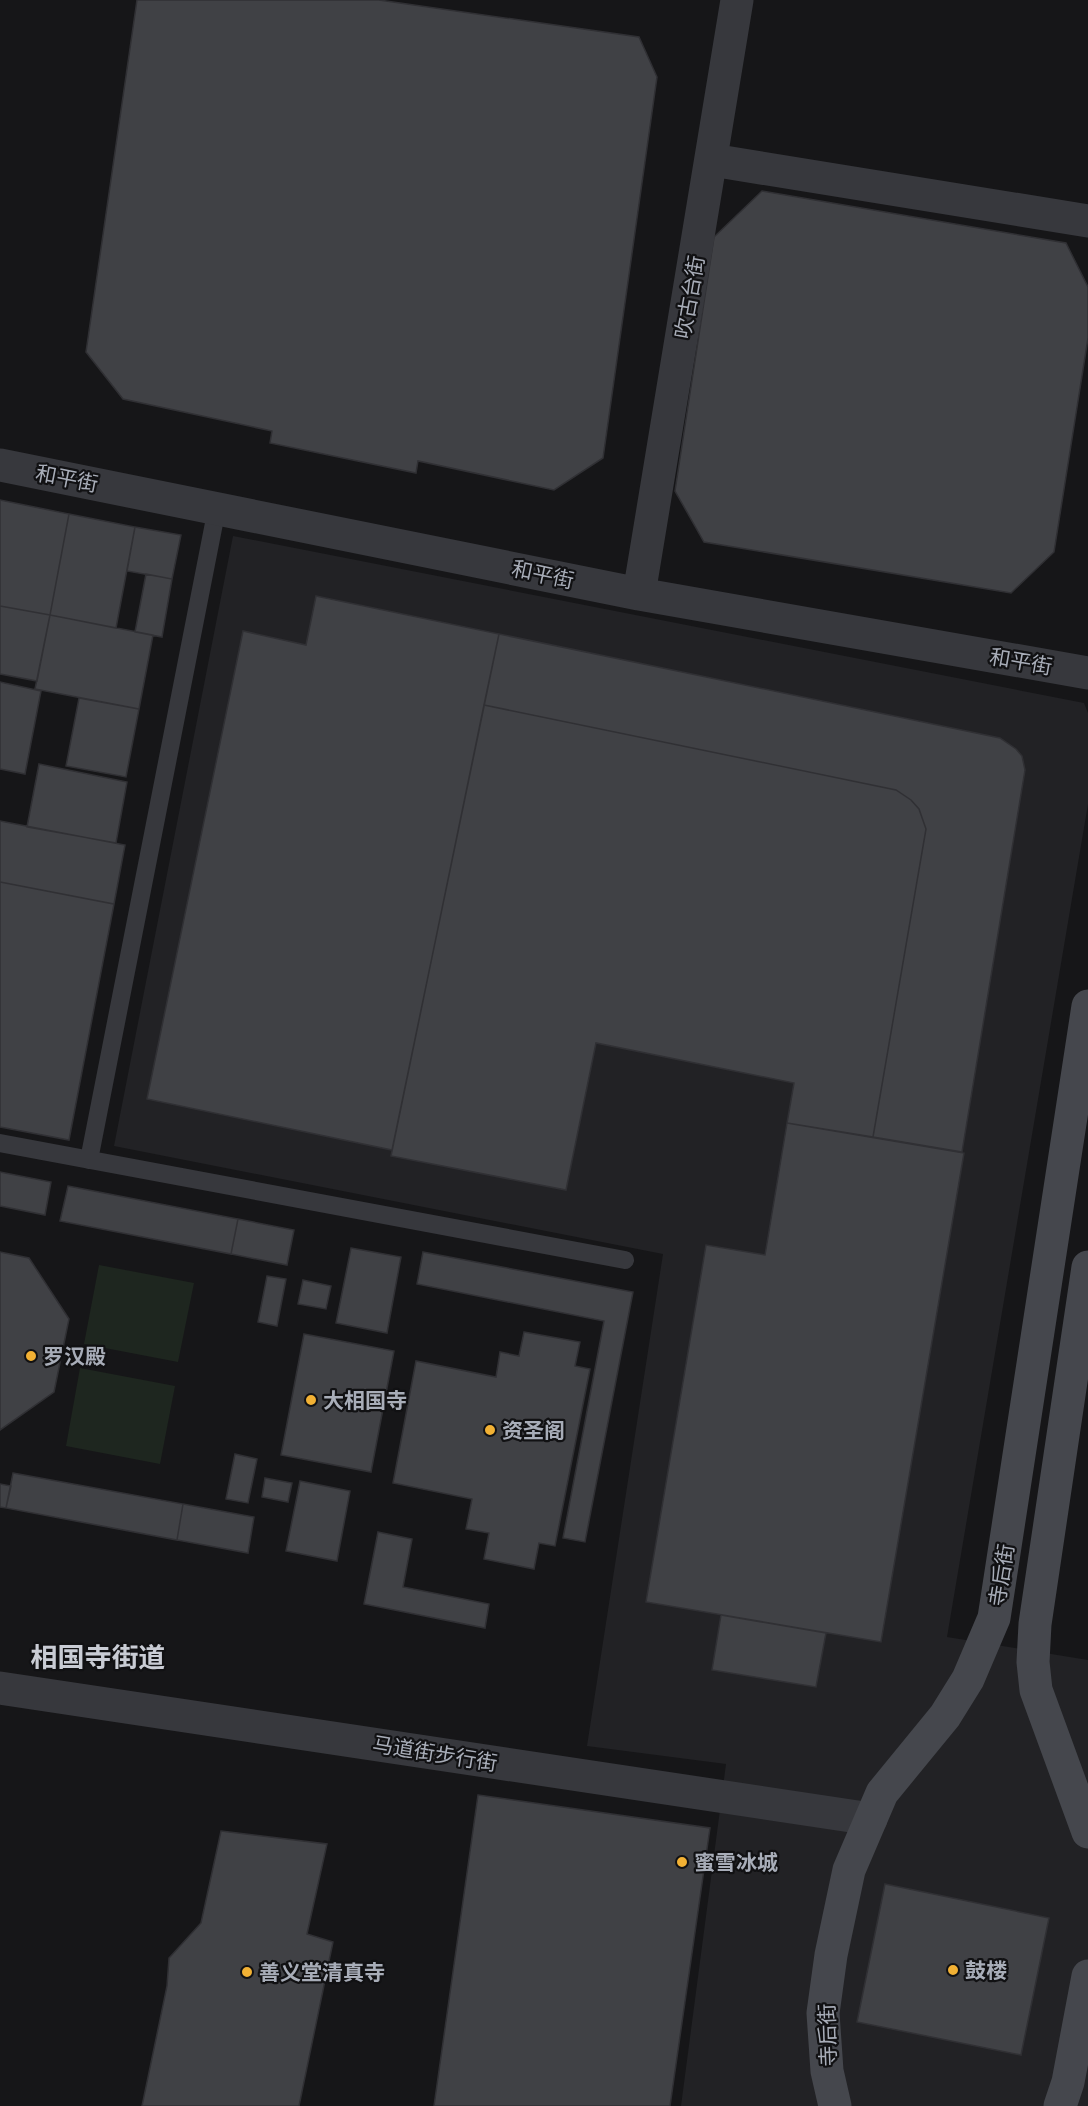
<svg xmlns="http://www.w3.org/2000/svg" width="1088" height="2106" viewBox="0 0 1088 2106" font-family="Manrope,'Noto Sans SC',sans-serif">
	<rect width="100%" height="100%" fill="#161618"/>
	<path fill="#222225" d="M233,536l851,167 4,10v91l-141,833 141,23v446h-407l45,-342 -139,-18 76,-492 -549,-108z"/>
	<path fill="#1e261f" d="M99,1265l95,18 -16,79 -94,-18z
		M80,1368l95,18 -15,78 -94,-18z"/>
	<path fill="#404145" stroke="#303034" stroke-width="1.5" d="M137,0h242l260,37 18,40 -54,381 -49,32 -136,-29 -2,12 -146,-30 2,-12 -149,-32 -37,-47z
		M762,191l304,52 22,44v51l-34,214 -43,41 -307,-51 -29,-51 39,-254z
		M0,500l69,14 -19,101 -50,-9z
		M69,514l66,13 -19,101 -66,-13z
		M135,527l46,8 -9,44 -45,-8z
		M146,574l26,5 -10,58 -27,-5z
		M316,596l183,38 -107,516 -245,-51 96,-468 63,14z
		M0,606l50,9 -13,66 -37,-7z
		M50,615l103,20 -14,74 -104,-20z
		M499,634l501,104 16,11 6,7 3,14 -63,382 -89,-15 53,-308 -7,-20 -8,-9 -15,-10 -412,-85z
		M0,682l41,9 -16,83 -25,-5z
		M79,698l60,11 -13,68 -60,-11z
		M484,705l412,85 15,10 8,9 7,20 -53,308 -86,-14 7,-40 -198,-40 -30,147 -175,-34z
		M39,764l88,18 -11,61 -89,-16z
		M0,821l125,24 -11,59 -114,-22z
		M0,882l114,22 -45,236 -69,-13z
		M787,1123l177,30 -83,489 -235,-40 60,-357 59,10z
		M0,1172l51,10 -6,33 -45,-9z
		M68,1186l170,33 -7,35 -171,-33z
		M238,1219l56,11 -7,35 -56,-11z
		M351,1248l50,9 -14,76 -51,-10z
		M0,1252l29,6 40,61 -15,73 -54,38z
		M423,1252l210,40 -48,250 -22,-4 41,-217 -187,-37z
		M267,1276l19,3 -9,47 -19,-4z
		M303,1280l28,6 -5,23 -28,-5z
		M524,1332l56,10 -5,24 15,3 -35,177 -16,-3 -5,26 -50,-10 5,-26 -23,-4 6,-30 -79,-16 23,-122 80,16 4,-25 19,4z
		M304,1334l90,17 -23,121 -90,-17z
		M235,1454l22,5 -9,44 -22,-4z
		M13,1473l170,31 -6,36 -171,-32z
		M265,1478l27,5 -4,19 -26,-5z
		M300,1481l50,10 -13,70 -51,-10z
		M0,1484l11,2 -5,22 -6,-1z
		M183,1504l71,13 -6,36 -71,-13z
		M378,1532l34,7 -9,48 86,17 -4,24 -121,-24z
		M721,1615l105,18 -10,54 -104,-17z
		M478,1795l232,33 -40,278h-236z
		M221,1831l106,13 -20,90 26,8 -34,164h-157l25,-120 2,-28 32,-35z
		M885,1884l164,34 -28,137 -164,-33z"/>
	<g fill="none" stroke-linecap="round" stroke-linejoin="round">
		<path stroke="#37383d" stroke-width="18" d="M0,1143l625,117
			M89,1160l128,-652"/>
		<path stroke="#37383d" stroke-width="33" d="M712,160l376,61
			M0,465l639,129 449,79
			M639,594l98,-594
			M0,1688l871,131"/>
		<path stroke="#45474d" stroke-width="33" d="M1088,1267l-53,357 -2,38 3,28 52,142
			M835,2106l-8,-35 -4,-58 8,-58 18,-85 33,-77 63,-77 23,-37 26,-61 94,-612
			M1060,2106l8,-24 20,-106"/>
	</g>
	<g fill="#f2b134" stroke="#111113" stroke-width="2">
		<circle cx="31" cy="1356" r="6"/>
		<circle cx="311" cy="1400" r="6"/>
		<circle cx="490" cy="1430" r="6"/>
		<circle cx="682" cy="1862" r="6"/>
		<circle cx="953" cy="1970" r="6"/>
		<circle cx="247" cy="1972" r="6"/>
	</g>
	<g text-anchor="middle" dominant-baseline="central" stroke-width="4.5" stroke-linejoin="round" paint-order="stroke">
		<g font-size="21" fill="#a8adb8" stroke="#111113">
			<text transform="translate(689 297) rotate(-80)">吹古台街</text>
			<text transform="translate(67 478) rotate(11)">和平街</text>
			<text transform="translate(543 574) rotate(12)">和平街</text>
			<text transform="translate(1021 661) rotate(10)">和平街</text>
			<text transform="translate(1001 1575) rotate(-81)">寺后街</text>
			<text transform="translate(435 1753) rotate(9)">马道街步行街</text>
			<text transform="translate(827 2035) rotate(-92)">寺后街</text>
		</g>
		<g font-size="21" font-weight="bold" fill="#a8adb8" stroke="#111113" text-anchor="start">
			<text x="43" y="1356">罗汉殿</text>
			<text x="323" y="1400">大相国寺</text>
			<text x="502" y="1430">资圣阁</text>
			<text x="694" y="1862">蜜雪冰城</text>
			<text x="965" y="1970">鼓楼</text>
			<text x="259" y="1972">善义堂清真寺</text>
		</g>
		<g font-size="27" font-weight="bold" fill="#c9ccd4" stroke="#111113">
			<text x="98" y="1656">相国寺街道</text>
		</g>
	</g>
</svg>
